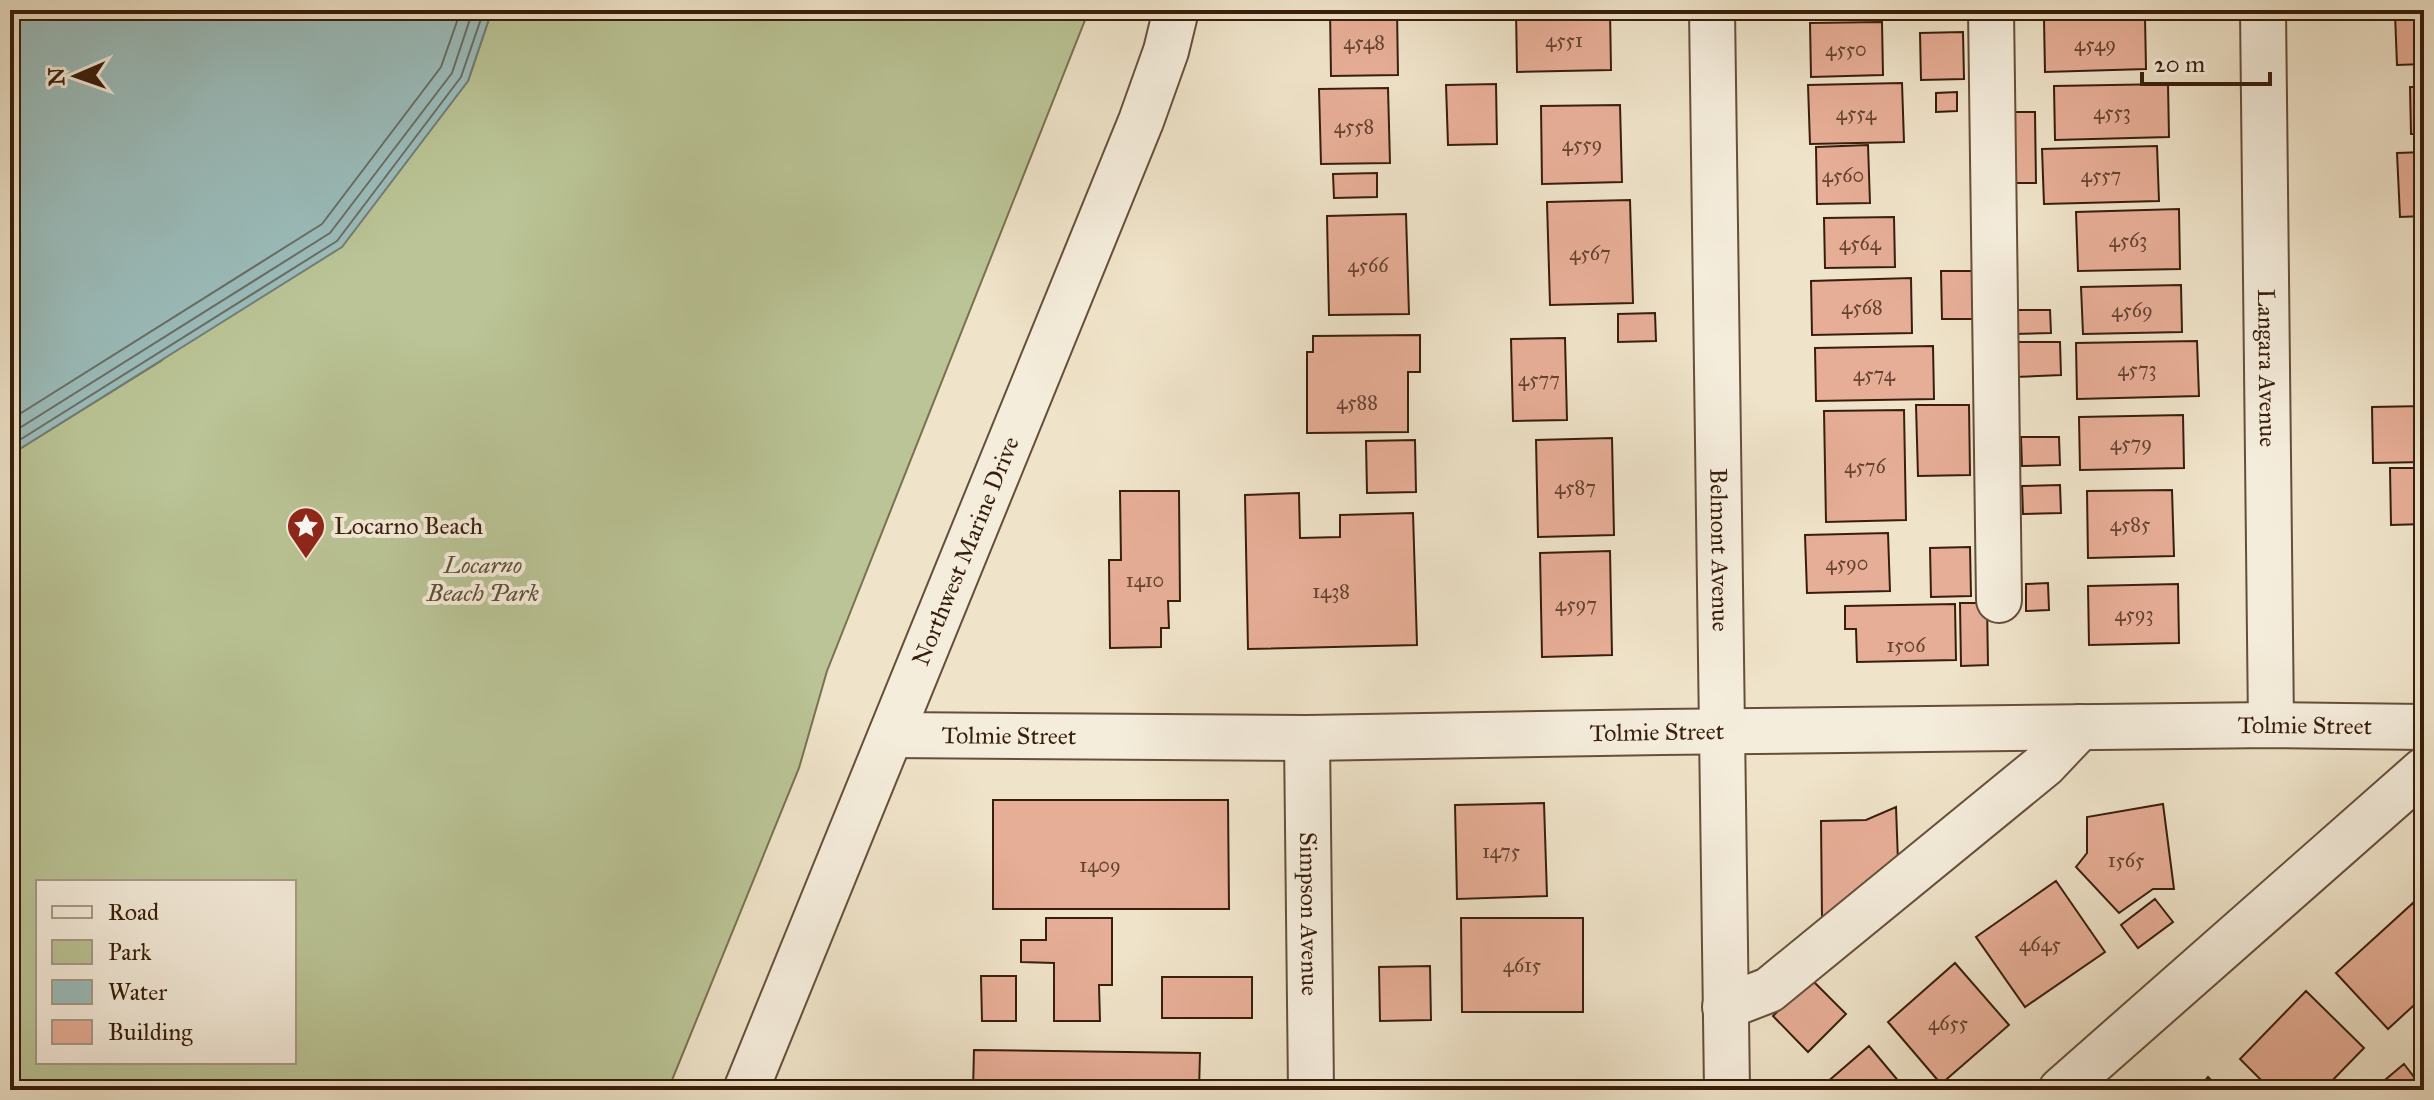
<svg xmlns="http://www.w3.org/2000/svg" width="2434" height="1100" viewBox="0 0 2434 1100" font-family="'IM FELL Great Primer',serif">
	<rect width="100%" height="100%" fill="#efe3c9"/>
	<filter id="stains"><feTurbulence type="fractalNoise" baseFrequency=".0025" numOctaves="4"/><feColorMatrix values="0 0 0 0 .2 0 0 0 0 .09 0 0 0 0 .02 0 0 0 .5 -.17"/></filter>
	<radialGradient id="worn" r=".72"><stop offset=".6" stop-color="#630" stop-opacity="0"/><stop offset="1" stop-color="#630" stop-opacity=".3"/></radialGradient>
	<path fill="#bac496" stroke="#7a7150" stroke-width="2" fill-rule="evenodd" d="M492,10h597l-262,661 -28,97 -131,322h-658v-635l151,-94 307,-280zM38,882h256v180h-256z"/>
	<path fill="#9bbdbc" stroke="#747d75" stroke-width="2" d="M10,10h482l-24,71 -126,166 -332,208z"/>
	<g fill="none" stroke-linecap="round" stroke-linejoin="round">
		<path stroke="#6a6e64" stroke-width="2" d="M10,420l312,-196 119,-157 20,-57
			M10,434l320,-201 122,-160 21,-63
			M10,446l327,-205 124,-164 23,-67"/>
	</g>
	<path fill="#e7ae97" stroke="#391e0b" stroke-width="2" d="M1330,10h67l1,65 -67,1z
		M1516,10h94l1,60 -94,2z
		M2424,13v51l-27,1 -2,-51z
		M2145,17l1,52 -101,3 -1,-53z
		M1882,22l1,53 -72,2 -1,-54z
		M1963,32l1,47 -43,1 -1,-47z
		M1902,83l2,59 -94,2 -2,-59z
		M1496,84l1,60 -49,1 -2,-60z
		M2168,84l1,53 -114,3 -1,-54z
		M2410,87h14v47h-13z
		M1388,88l2,75 -69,1 -2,-75z
		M1957,92v19l-21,1v-19z
		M1620,105l2,77 -80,2 -1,-78z
		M2008,112h27l1,71h-27z
		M1868,145l2,58 -53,1 -1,-57z
		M2157,146l2,55 -115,3 -2,-55z
		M2424,152v64l-24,1 -3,-64z
		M1377,173v24l-43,1 -1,-24z
		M1630,200l3,103 -83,2 -3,-103z
		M2179,209l1,60 -102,2 -2,-59z
		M1406,214l3,100 -80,1 -2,-99z
		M1894,217l1,50 -70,1 -1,-50z
		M1941,271h38l1,48h-38z
		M1911,278l1,55 -100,2 -1,-54z
		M2181,285l1,47 -99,2 -2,-47z
		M2013,310h37l1,23 -37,1z
		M1655,313l1,28 -38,1v-28z
		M1420,335v37h-12v60l-101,1v-81h6v-16z
		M1565,338l2,82 -54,1 -2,-82z
		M2197,341l2,55 -122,3 -1,-56z
		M2015,342h45l1,33 -45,2z
		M1933,346l1,53 -118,2 -1,-53z
		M1916,405h53l1,70 -52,1z
		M2424,406v56l-51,1 -1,-56z
		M1904,410l2,110 -80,2 -2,-111z
		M2183,415l1,53 -104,2 -1,-53z
		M2021,437h38l1,28 -38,1z
		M1612,438l2,97 -76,2 -2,-97z
		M1415,440l1,52 -49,1 -1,-52z
		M2390,468h34v56l-33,1z
		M2060,485l1,28 -38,1 -1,-28z
		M2172,490l2,66 -86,2 -1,-67z
		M1120,491h59l1,110h-12l1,27h-8v19l-51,1 -1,-88h12z
		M1299,493l1,45 40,-1v-22l73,-2 4,132 -169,4 -3,-154z
		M1888,533l2,58 -83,2 -2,-58z
		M2417,544h7v106h-9z
		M1970,547l1,49 -40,1 -1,-49z
		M1610,551l2,104 -70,2 -2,-104z
		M2048,583l1,27 -23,1v-27z
		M2178,584l1,59 -90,2 -1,-59z
		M1960,603h27l1,62 -27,1z
		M1955,604l1,56 -99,2 -1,-33h-11v-23z
		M993,800h235l1,109h-236z
		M1544,803l3,93 -90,3 -2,-94z
		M2163,804l11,85h-21l-34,24 -43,-46 11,-14v-36z
		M1896,807l2,55 -76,57 -1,-98 45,-1z
		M2056,881l49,71 -80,55 -49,-70z
		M2155,899l18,23 -35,26 -17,-23z
		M2413,903l11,12v81l-36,33 -52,-56z
		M1046,918h66v67h-13l1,36h-46v-58l-33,-1v-22h25z
		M1461,918h122v94h-121z
		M1955,963l54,62 -68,59 -53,-62z
		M1430,966l1,54 -51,1 -1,-54z
		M981,976h35v45h-34z
		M1162,977h90v41h-90z
		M1811,979l35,35 -38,38 -35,-36z
		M2306,991l58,57 -41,42h-52l-31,-31z
		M1869,1046l37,44h-88z
		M974,1050l226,3 -1,37h-226z
		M2404,1064l20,26h-51z
		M2208,1077l14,13h-25z"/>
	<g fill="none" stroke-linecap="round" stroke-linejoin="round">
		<g stroke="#664f3a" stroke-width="48">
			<g id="minor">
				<path id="s1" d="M1712,10l15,1080"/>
				<path d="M1991,10l8,590"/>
				<path id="s2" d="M2263,10l8,715"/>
				<path id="s3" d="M891,735l416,3 354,-6 610,-7 153,2"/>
				<path id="s4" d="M1307,738l4,352"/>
				<path d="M1725,1007l44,-17 275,-225 36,-38"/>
				<path id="s5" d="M746,1090l395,-969 25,-70 10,-41"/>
				<path d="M2061,1090l363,-320"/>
			</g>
		</g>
		<use href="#minor" stroke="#f5eddc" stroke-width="44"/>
	</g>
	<defs>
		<g id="sight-pin" transform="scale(2)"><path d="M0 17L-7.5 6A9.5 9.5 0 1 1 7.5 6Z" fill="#8f2418" stroke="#f5eddc"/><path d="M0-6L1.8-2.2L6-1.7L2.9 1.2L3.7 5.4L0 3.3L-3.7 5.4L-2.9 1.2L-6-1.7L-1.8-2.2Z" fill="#fff"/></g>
	</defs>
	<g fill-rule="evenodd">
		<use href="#sight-pin" x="306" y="526"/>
	</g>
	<g text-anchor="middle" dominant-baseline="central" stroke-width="8" stroke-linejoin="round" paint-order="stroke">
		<g font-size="20" fill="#64422e">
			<text x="1564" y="40">4551</text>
			<text x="1364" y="42">4548</text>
			<text x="2095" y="44">4549</text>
			<text x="1846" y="49">4550</text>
			<text x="2112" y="112">4553</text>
			<text x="1856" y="113">4554</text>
			<text x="1354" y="126">4558</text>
			<text x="1582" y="144">4559</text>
			<text x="1843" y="175">4560</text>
			<text x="2101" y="175">4557</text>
			<text x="2128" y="240">4563</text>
			<text x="1860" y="243">4564</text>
			<text x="1590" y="253">4567</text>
			<text x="1368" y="265">4566</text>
			<text x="1862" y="307">4568</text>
			<text x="2132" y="310">4569</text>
			<text x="2137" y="369">4573</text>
			<text x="1874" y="374">4574</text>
			<text x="1539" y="379">4577</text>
			<text x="1357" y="402">4588</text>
			<text x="2131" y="443">4579</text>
			<text x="1865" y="466">4576</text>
			<text x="1575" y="487">4587</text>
			<text x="2130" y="524">4585</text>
			<text x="1847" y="563">4590</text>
			<text x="1145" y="580">1410</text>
			<text x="1331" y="591">1438</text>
			<text x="1576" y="604">4597</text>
			<text x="2134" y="614">4593</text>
			<text x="1906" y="645">1506</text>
			<text x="1501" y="851">1475</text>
			<text x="2126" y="860">1565</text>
			<text x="1100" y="865">1409</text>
			<text x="2040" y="944">4645</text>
			<text x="1522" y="965">4615</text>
			<text x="1948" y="1023">4655</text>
		</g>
		<g font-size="24" fill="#391e0b" stroke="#f5eddc">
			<text stroke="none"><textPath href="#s2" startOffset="358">Langara Avenue</textPath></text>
			<text stroke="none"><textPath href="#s1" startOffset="540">Belmont Avenue</textPath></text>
			<text stroke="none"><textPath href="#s5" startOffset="582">Northwest Marine Drive</textPath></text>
			<text stroke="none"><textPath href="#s3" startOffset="1414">Tolmie Street</textPath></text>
			<text stroke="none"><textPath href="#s3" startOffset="766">Tolmie Street</textPath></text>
			<text stroke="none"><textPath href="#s3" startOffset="118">Tolmie Street</textPath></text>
			<text stroke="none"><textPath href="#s4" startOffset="176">Simpson Avenue</textPath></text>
		</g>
		<g font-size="24" fill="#391e0b" stroke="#f5eddc" text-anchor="start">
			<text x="334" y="526">Locarno Beach</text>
		</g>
		<g font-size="24" font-style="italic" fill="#605035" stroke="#f5eddc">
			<text x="483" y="565">Locarno<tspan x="483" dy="28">Beach Park</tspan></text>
		</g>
	</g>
	<rect width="2434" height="1100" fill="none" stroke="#efe3c9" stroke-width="40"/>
	<rect x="12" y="12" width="2410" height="1076" fill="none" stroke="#391e0b" stroke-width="4"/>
	<rect x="20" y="20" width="2394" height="1060" fill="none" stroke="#391e0b" stroke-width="2"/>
	<rect x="36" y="880" width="260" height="184" fill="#f5eddc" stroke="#aa9a88" stroke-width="2"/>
	<rect x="52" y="906" width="40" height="12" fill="#f5eddc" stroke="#aa9a88" stroke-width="2"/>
	<text x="108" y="920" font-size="24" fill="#391e0b">Road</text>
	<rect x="52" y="940" width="40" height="24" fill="#bac496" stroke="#aa9a88" stroke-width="2"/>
	<text x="108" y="960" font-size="24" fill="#391e0b">Park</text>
	<rect x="52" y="980" width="40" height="24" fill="#9bbdbc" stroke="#aa9a88" stroke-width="2"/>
	<text x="108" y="1000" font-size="24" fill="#391e0b">Water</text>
	<rect x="52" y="1020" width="40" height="24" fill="#e7ae97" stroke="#aa9a88" stroke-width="2"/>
	<text x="108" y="1040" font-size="24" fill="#391e0b">Building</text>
	<g transform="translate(76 76) rotate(268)" stroke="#f5eddc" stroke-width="6" paint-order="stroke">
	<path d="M0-6L14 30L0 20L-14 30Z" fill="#391e0b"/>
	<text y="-12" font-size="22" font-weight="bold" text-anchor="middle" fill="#391e0b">N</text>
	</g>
	<path d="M2142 72v12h128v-12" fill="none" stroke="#391e0b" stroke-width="4"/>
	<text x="2154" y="72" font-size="24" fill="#391e0b" stroke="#f5eddc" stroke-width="6" paint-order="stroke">20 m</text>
	<rect width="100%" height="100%" filter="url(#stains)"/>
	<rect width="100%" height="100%" fill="url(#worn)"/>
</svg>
